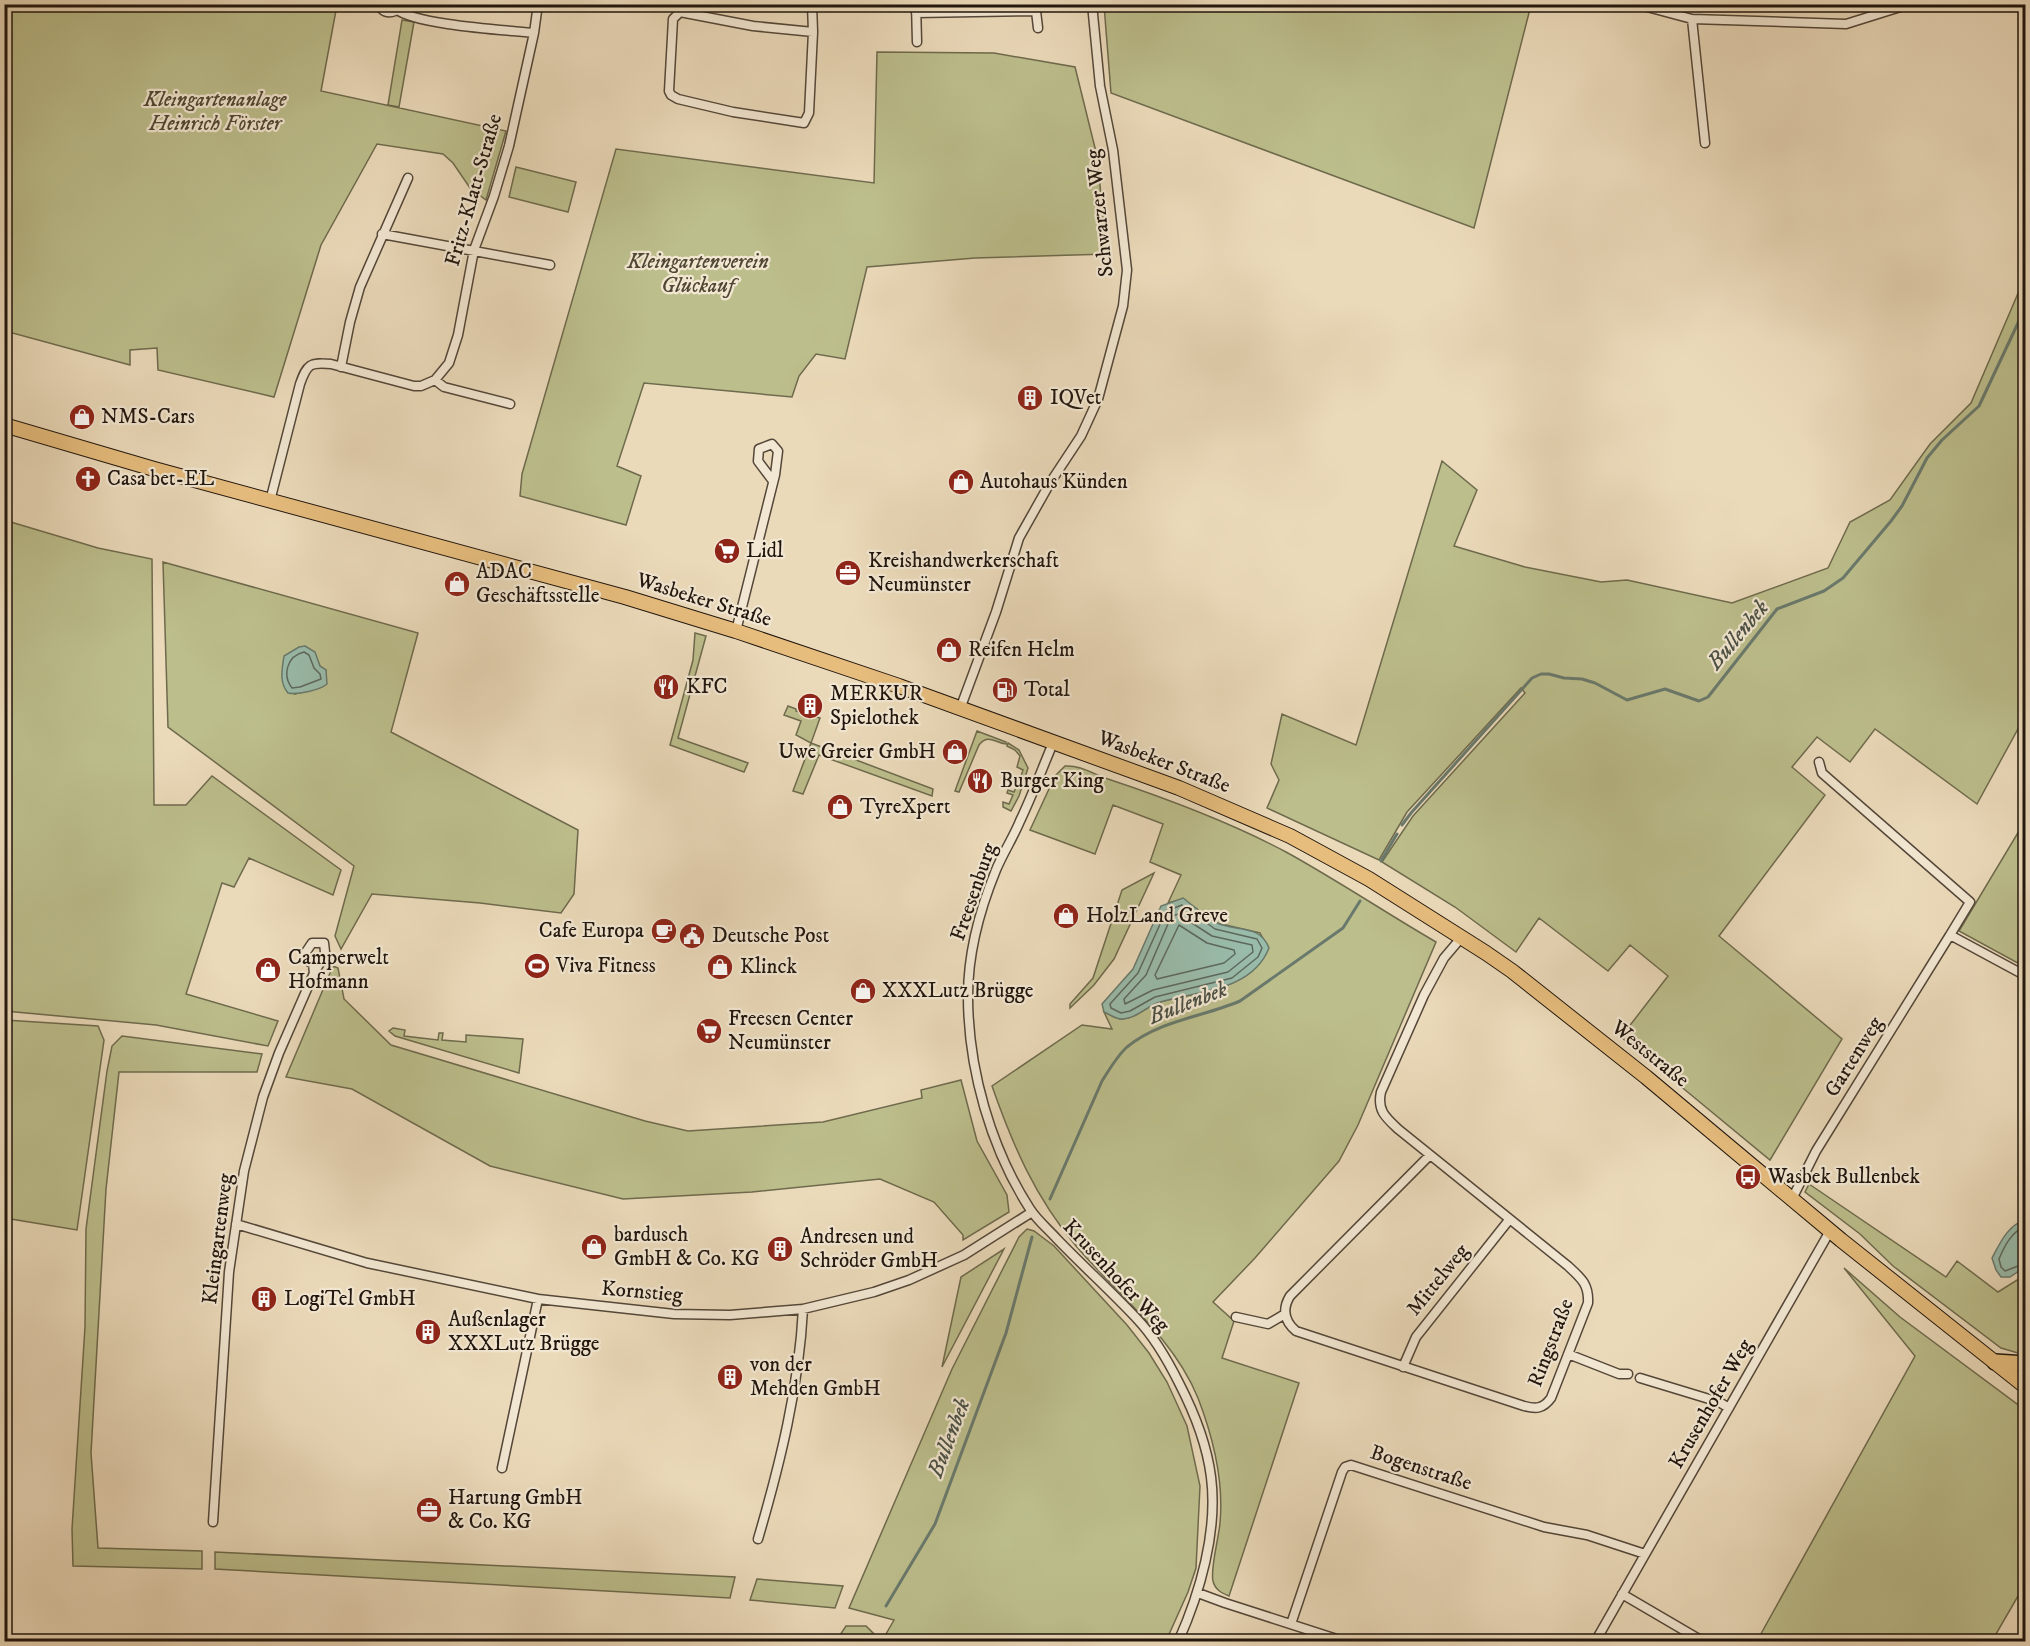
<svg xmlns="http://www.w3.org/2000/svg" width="2030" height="1646" viewBox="0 0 2030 1646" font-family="'IM FELL DW Pica',serif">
	<rect width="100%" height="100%" fill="#ebdaba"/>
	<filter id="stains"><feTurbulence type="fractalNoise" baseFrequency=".00333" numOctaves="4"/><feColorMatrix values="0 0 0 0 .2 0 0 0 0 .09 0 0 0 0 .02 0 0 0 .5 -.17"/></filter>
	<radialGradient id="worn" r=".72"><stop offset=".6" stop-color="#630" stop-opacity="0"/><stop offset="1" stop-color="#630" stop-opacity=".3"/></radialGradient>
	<path fill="#bcbe8c" stroke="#6e6a4d" stroke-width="1.5" fill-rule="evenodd" d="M4,5h333l-16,86 185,40 -20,69 -16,-12 -17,-25 -10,-9 -66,-10 -56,101 -47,152 -116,-27 -1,-22 -27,2v15l-125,-34z
		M1104,5h427l-57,223 -363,-135z
		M402,20l12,2 -15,85 -11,-2z
		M877,52l117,1 81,14 22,89 10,98 -132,4 -108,9 -22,92 -29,-5 -17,22 -7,21 -148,-14 -27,83 24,10 -15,49 -106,-29 2,-22 94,-325 258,34z
		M516,167l60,15 -8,30 -59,-15z
		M2025,277v439l-48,88 -102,-75 -25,33 -33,-25 -25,30 33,28 -106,141 123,103 -72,121 -149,-123 47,-61 -38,-31 -22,26 -69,-53 -23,34 -61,-45 -73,-45 31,-46 112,-123 -4,-5 -114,124 -28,48 -112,-52 12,-28 -8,-16 11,-50 74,31 86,-284 35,29 -23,56 71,21 76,15 26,-2 105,23 96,-35 22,-46 40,-22 40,-56 41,-41z
		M4,520l94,28 54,11 2,246h32l26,-29 129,94 -8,25 -84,-37 -15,29 -12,-4 -36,111 92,27 -10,25 -112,-21 -151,-14z
		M163,562l255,71 -27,99 187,98 -4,64 -13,19 -81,-10 -108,-9 -31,55 -6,-13 19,-70 -186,-139zM316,660l4,6 6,4 -4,17 -27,7z
		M695,633l11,3 -28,102 70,25 -4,9 -74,-27 23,-85z
		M788,706l8,3v2l24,7 -9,25 122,46 -1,7 -113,-41 -16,39 -10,-3 18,-48 -15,-8 5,-14 -17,-6z
		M977,731l29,11v2c-11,-1 -18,-11 -27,1l-20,47 -4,-1z
		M1008,743l11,7 9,18 -9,28 -8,15 -8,-4v-5l6,2 4,-9 -6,-2 1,-3 6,2 4,-9 -6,-3 1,-3 7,2 3,-9 -6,-3 3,-11 -5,-6 -8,-4z
		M1065,766c16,-1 28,8 43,13 60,20 122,43 178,73 51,28 100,61 150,90l-78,183 -19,36 -84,97 -42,44 21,19 -12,37 77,25 -70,213c-7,-3 -14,-6 -16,-15 -3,-12 6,-44 7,-58 4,-42 -7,-86 -22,-125 -25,-61 -80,-103 -122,-152 -41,-49 -63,-100 -84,-160l90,-61 30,4 -8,-17c5,2 12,7 17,7 15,0 26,-13 39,-17 38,-11 92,-11 108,-54l-8,-15 -43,-10 -34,-24 -15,4 13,-28 -31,-13 13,-38 -50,-19 -18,49 -65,-24 25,-54z
		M2025,821v146l-66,-36z
		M1154,873l-40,86 -20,26 -24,23v-4l23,-26 29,-88z
		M333,966l5,2 6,31 47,46 254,76 43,10 135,-9 99,-24 -1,-8 40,-10 16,61 30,54 2,17 -46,28v-5l-29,-33 -54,-23 -128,13 -129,7 -133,-33 -138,-77 -66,-12z
		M5,1020l93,6 6,14 -27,190 -72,-12z
		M393,1028l12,2 -1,6 34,4 1,-7h4l-1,7 24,2v-7l57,4 -4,34 -124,-37 -6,-5z
		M122,1036l140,18 -5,18h-138l-13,117 -15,264 7,95 104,3v18l-129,-3 -1,-37 13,-202 1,-98 21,-158 5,-25z
		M1809,1184l137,93 11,-16 41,31 27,-17v78h-7l-17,-5 -108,-82 -33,-32 -55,-42z
		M1027,1229l7,2 20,15 73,79 22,28 18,29 20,44 13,60 -4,82 -8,24 -22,49h-284l12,-21 -45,-12 103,-239 67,-132z
		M1004,1249l-62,118 19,-90z
		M1844,1268l56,49 125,93v174l-33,57h-235l158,-285z
		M215,1552l520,25 -5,21 -515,-29z
		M757,1579l86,7 -8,22 -85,-8z
		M846,1626h20l8,8 -4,7h-34z"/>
	<path fill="#9ba" stroke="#69796c" stroke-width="1.5" d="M305,646l10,6 5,14 6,4 1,14c-7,6 -29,11 -39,9 -9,-11 -6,-23 -4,-37l15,-9z
		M1183,898c11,8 22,20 34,25 20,9 43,1 52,25 -17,43 -71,43 -109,54 -13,4 -24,17 -39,17 -5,0 -12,-5 -17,-7l-2,-8 31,-35 28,-63z
		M2025,1220v47l-15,10h-9l-5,-7 -4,-12c8,-15 16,-33 33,-38z"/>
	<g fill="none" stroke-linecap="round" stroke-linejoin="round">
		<path stroke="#5d685c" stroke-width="1.5" d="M304,652l5,3 5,13 6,6 1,5 -21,8 -8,1c-10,-13 -5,-32 12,-36z
			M1182,905l33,24 42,10 5,9 -4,9 -26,21 -77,19 -25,14 -9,2 -10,-5 -1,-4 28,-31 28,-62z
			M1178,914l34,22 40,9 1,7 -25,20 -75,18 -28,14 -1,-5 22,-24 25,-58z
			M1179,925l28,18 27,7 1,4 -11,9 -67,16 -2,-4z
			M2026,1227c-14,3 -22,20 -27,32l2,8 4,4 21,-8"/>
		<path stroke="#69796c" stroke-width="3" d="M2019,19l7,9
			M1402,825l9,-12 121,-135 9,-4h8l15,4 18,1 13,4 32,17 38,-11 34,12 9,-4 69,-88 47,-18 19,-13 48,-57 11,-15 25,-48 15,-18 37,-34 47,-100
			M1381,861l16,-27
			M1050,1199l52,-118c7,-11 15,-25 25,-34 33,-27 76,-30 113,-46l103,-73 17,-27
			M886,1606l49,-82 71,-191 26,-96
			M862,1642l2,-3"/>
		<g stroke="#544739" stroke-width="11">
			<path id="street" d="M379,4c3,8 9,10 16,7l4,-6
				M812,4l1,28 -4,81 -5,10 -71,-11 -55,-13 -7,-4 -2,-4 4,-72 7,-7 73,14 60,6
				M916,4l1,38
				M1636,4l56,15 154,5 64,-20
				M396,9c19,16 109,21 138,24
				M1036,11l2,17
				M916,13l120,-2v-7
				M1692,19l13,124
				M382,234l168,31
				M341,367l9,-45 10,-35 48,-109
				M435,380l9,7 66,17
				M270,501l30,-117c7,-20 10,-22 31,-20l83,22h7l14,-6 14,-17 9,-28 16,-85 20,-54 15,-50 25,-113 4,-29
				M736,631l39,-156 3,-24 -6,-7 -13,5 -1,12 15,20
				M960,709l36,-97 23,-74 31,-55 31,-47 17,-37 25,-93 4,-36 -14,-120 -13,-64 -8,-82
				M1053,743c-11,26 -21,53 -33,78 -7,17 -17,32 -24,49 -16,39 -28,84 -28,126 0,73 23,153 62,213 7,11 18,20 27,30 27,28 55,53 81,81 17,18 30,41 41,63 15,29 28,62 32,94 7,54 -11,116 -33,165
				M1819,762l3,11 148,129 -20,33
				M1429,1156l-139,140c-8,13 -6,25 6,35l228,75c12,3 19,3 27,-8l37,-95c1,-19 -7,-25 -20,-37l-170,-137c-13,-12 -21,-19 -17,-37l43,-97 20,-37 17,-20
				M1792,1199l24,-48 134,-216 76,41
				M236,1224l131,39 171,36 136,15 56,1 73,-6 71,-17 35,-12 55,-25 68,-43
				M1236,1317l32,7 17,-10
				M1568,1354l51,20h9
				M1403,1367l13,-30 93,-117
				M1640,1378l79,24 10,6
				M502,1468l36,-169
				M213,1522l16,-250 15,-101 19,-74 16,-44 35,-80 9,-15 2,-6 -1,-9h-12l-6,9 2,9 5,3 1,9
				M758,1539c22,-75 41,-152 45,-230
				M1198,1593l27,10 121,39
				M1622,1594l82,48
				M1291,1624l51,-152 3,-5 6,-2 193,62 43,8 58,19
				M1595,1642l235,-411"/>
		</g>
		<g stroke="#21160e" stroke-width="16">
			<path id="primary" d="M4,425l150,44 471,128 111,34 163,55 280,102 111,48 79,43 117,74 26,18 134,106 195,163 185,147"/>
		</g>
		<g stroke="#21160e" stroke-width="18">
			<path id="highway" d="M1995,1362l31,2"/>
		</g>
		<use href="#street" stroke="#f2e7d2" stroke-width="8"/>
		<use href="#primary" stroke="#e6bd7d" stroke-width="14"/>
		<use href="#highway" stroke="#e6bd7d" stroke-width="15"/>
	</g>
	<defs>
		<g id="building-disc" transform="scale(1.35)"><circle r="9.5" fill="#8f2418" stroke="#f2e7d2"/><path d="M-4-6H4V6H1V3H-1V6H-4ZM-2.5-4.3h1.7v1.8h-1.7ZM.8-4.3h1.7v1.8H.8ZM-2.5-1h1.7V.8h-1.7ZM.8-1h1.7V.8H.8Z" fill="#fff"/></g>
		<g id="shop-disc" transform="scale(1.35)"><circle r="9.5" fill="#8f2418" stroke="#f2e7d2"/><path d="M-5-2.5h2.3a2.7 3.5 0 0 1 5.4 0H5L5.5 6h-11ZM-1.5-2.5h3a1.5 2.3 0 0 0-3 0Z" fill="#fff"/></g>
		<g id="church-disc" transform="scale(1.35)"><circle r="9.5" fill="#8f2418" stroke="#f2e7d2"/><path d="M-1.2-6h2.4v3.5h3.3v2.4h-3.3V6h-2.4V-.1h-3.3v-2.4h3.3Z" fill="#fff"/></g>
		<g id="supermarket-disc" transform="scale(1.35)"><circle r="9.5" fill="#8f2418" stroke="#f2e7d2"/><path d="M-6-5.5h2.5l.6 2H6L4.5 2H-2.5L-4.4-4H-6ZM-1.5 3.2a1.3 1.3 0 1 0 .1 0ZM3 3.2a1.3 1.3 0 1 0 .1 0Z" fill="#fff"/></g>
		<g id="office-disc" transform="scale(1.35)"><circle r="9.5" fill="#8f2418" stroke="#f2e7d2"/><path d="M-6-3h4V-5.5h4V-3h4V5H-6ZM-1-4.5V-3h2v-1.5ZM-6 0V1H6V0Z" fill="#fff"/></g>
		<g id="restaurant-disc" transform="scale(1.35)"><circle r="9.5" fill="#8f2418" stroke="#f2e7d2"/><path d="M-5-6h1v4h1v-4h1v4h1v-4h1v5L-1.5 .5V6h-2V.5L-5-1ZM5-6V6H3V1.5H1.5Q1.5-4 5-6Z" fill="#fff"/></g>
		<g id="fuel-disc" transform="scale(1.35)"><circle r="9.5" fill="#8f2418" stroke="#f2e7d2"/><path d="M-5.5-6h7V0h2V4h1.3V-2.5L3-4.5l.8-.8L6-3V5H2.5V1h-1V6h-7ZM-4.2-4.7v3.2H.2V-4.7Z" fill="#fff"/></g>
		<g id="cafe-disc" transform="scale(1.35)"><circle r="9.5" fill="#8f2418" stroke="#f2e7d2"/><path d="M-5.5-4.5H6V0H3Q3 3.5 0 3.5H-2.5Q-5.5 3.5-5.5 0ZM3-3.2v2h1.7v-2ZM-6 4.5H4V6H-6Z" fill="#fff"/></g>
		<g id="civic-disc" transform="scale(1.35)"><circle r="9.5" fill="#8f2418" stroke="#f2e7d2"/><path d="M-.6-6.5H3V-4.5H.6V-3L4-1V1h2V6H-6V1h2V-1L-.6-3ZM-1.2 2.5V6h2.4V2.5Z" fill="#fff"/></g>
		<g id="stadium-disc" transform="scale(1.35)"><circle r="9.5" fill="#8f2418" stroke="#f2e7d2"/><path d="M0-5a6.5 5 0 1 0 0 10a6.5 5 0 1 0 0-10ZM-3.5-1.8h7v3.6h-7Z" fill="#fff"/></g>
		<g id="bus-disc" transform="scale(1.35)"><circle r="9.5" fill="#8f2418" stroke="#f2e7d2"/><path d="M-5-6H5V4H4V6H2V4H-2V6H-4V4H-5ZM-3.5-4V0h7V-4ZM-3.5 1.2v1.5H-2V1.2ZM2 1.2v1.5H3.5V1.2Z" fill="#fff"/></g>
	</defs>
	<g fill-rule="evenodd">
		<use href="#building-disc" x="1030" y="398"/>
		<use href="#shop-disc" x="82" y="417"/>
		<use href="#church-disc" x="88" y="479"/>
		<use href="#shop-disc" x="961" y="482"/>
		<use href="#supermarket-disc" x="727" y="551"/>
		<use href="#office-disc" x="848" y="573"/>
		<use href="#shop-disc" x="457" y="584"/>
		<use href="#shop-disc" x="949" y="650"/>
		<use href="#restaurant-disc" x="666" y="687"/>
		<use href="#fuel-disc" x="1005" y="690"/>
		<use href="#building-disc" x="810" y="706"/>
		<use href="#shop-disc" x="955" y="752"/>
		<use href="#restaurant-disc" x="980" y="781"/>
		<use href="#shop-disc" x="840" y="807"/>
		<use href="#shop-disc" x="1066" y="916"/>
		<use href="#cafe-disc" x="664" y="931"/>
		<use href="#civic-disc" x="692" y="936"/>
		<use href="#stadium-disc" x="537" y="966"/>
		<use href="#shop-disc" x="720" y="967"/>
		<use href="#shop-disc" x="268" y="970"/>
		<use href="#shop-disc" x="863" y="991"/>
		<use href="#supermarket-disc" x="709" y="1031"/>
		<use href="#bus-disc" x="1748" y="1177"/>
		<use href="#shop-disc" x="594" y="1247"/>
		<use href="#building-disc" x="780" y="1249"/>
		<use href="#building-disc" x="264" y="1299"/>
		<use href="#building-disc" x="428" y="1332"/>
		<use href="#building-disc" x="730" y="1377"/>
		<use href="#office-disc" x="429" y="1510"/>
	</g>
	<g text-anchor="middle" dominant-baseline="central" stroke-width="4.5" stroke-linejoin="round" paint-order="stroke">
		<g font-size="21" font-style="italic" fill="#504834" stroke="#f2e7d2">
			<text x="215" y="100">Kleingartenanlage<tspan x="215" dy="24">Heinrich Förster</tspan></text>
			<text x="698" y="262">Kleingartenverein<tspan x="698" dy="24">Glückauf</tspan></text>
		</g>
		<g font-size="21" fill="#21160e" stroke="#f2e7d2">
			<text transform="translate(474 190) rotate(-74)">Fritz-Klatt-Straße</text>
			<text transform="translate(1100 213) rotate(-96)">Schwarzer Weg</text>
			<text transform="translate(704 600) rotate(17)">Wasbeker Straße</text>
			<text transform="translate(1164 762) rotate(21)">Wasbeker Straße</text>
			<text transform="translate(974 892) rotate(-71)">Freesenburg</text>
			<text transform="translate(1650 1054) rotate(39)">Weststraße</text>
			<text transform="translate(1854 1057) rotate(-58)">Gartenweg</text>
			<text transform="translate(218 1239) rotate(-83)">Kleingartenweg</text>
			<text transform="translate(1116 1276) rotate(47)">Krusenhofer Weg</text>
			<text transform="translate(1438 1280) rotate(-51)">Mittelweg</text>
			<text transform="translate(642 1292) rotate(5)">Kornstieg</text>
			<text transform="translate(1551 1343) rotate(-69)">Ringstraße</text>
			<text transform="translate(1711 1404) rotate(-60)">Krusenhofer Weg</text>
			<text transform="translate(1421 1468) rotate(18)">Bogenstraße</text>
		</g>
		<g font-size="21" fill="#21160e" stroke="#f2e7d2" text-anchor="start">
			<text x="1050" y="398">IQVet</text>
			<text x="101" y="417">NMS-Cars</text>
			<text x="107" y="479">Casa bet-EL</text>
			<text x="980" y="482">Autohaus Künden</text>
			<text x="746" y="551">Lidl</text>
			<text x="868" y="561">Kreishandwerkerschaft<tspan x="868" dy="24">Neumünster</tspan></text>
			<text x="476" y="572">ADAC<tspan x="476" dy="24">Geschäftsstelle</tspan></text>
			<text x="968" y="650">Reifen Helm</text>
			<text x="686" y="687">KFC</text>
			<text x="1024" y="690">Total</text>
			<text x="830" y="694">MERKUR<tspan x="830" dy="24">Spielothek</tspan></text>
			<text x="936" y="752" text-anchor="end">Uwe Greier GmbH</text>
			<text x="1000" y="781">Burger King</text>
			<text x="860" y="807">TyreXpert</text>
			<text x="1086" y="916">HolzLand Greve</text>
			<text x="644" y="931" text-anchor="end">Cafe Europa</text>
			<text x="712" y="936">Deutsche Post</text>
			<text x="288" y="958">Camperwelt<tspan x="288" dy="24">Hofmann</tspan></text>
			<text x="556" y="966">Viva Fitness</text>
			<text x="740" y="967">Klinck</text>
			<text x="882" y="991">XXXLutz Brügge</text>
			<text x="728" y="1019">Freesen Center<tspan x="728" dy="24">Neumünster</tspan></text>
			<text x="1768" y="1177">Wasbek Bullenbek</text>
			<text x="614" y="1235">bardusch<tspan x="614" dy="24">GmbH &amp; Co. KG</tspan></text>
			<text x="800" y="1237">Andresen und<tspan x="800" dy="24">Schröder GmbH</tspan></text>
			<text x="284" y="1299">LogiTel GmbH</text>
			<text x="448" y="1320">Außenlager<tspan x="448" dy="24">XXXLutz Brügge</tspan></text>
			<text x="750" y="1365">von der<tspan x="750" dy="24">Mehden GmbH</tspan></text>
			<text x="448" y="1498">Hartung GmbH<tspan x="448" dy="24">&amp; Co. KG</tspan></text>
		</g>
		<g font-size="22" font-style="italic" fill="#4b5045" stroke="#f2e7d2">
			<text transform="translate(1738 635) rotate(-50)">Bullenbek</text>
			<text transform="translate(1188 1003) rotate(-21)">Bullenbek</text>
			<text transform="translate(949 1438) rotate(-69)">Bullenbek</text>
		</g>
	</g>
	<rect width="2030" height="1646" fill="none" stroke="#ebdaba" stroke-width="24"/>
	<rect x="6" y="6" width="2018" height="1634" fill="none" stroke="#21160e" stroke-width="3"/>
	<rect x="12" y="12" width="2006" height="1622" fill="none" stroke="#21160e" stroke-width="1.5"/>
	<rect width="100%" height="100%" filter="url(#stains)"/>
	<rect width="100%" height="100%" fill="url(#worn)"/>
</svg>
